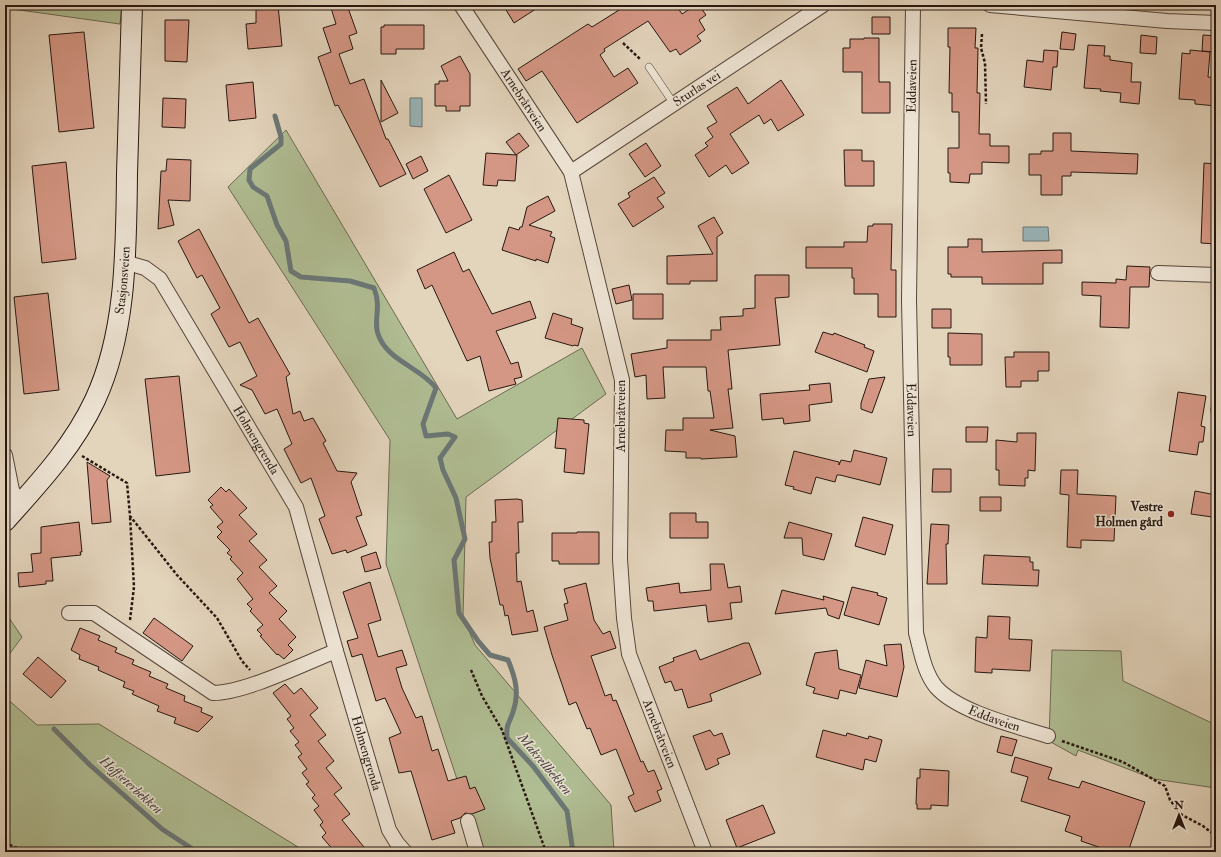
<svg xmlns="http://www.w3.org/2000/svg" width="1221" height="857" viewBox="0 0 1221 857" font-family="'IM FELL Double Pica',serif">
	<rect width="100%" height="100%" fill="#e3d4bc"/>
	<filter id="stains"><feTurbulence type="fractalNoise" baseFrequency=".005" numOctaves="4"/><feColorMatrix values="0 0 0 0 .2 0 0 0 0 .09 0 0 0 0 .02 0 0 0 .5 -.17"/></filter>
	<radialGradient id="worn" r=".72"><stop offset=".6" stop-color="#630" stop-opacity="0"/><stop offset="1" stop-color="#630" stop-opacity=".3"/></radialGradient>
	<path fill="#b0bd93" stroke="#6c6a52" d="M5,5h117l-2,19 -115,-16z
		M286,130l171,289 125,-71 24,46 -140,103 -3,120 12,28 136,160 3,47h-133l-95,-288 4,-124 -162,-253z
		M5,612l17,25 -17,23z
		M1052,650l69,1 2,30 93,44v63l-62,-9 -76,-29 -2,6 -27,-15z
		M5,697l32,28 62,-1 207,128h-301z"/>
	<path fill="#99b6bb" stroke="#6b7777" d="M410,98h12v29l-12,-1z
		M1023,227h25l1,14h-26z"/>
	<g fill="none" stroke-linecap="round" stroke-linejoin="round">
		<path stroke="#6b7777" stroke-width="5" d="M275,116l6,21v7l-31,25 -1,11 4,7 14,9 10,29 9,16 5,30 10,6 49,4 24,7c1,4 3,8 3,12 2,11 -3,23 1,34 9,27 42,33 58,54l-13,36 3,12 22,-2 7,3 -15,21 3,12 13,28 9,41 -11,21 5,53 19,28 12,14 18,5c7,17 12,33 5,52 -4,12 -7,12 -6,26l26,28 34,45 6,41
			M54,729l36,36 72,64 35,23"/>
	</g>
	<path fill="#d59785" stroke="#271810" d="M256,5h22l4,41 -34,3 -2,-25 10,-1z
		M339,5h8l10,28 -8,3 4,13 -14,5 11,30 14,-5 22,60h2l18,35 -26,13 -42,-82 -3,1 -17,-49 13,-5 -8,-24 13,-4 -5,-16z
		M503,5h39l-28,18z
		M627,5h49l6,9 14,-9h3l7,10 -7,5 6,10 -8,6 4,5 -21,14 -4,-6 -6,3 -22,-31 -44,28 1,2 -5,4 14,22 14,-9 10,15 -61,40 -35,-52 -16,10 -8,-12 70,-45 4,3z
		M872,17h18v17h-18z
		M165,20h24l-2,42 -22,-1z
		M384,25h40v24h-28v5h-15v-27h3z
		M948,28h28l-1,20h3l-1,45h3l-1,41h11v12h19v17l-27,-1v12h-12l-1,9 -19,-1v-9h-2v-25h11v-36h-7v-19h-3l1,-46h-2z
		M84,32l10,96 -35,4 -10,-97z
		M1062,32l14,2 -2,16 -14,-1z
		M1141,35l16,2 -1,17 -16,-1z
		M1203,35l13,1v16l-14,-1z
		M864,38h15v44h11v31h-28v-41h-19v-24h7v-9h14z
		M1088,45l17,1 -1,10h6v4l22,3 -1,19h10l-2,22 -19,-2 1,-9 -21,-2 1,-2 -17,-1z
		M1044,50l14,1 -1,16h-4l-2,23 -27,-3 3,-27 16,2z
		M1190,50l20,2 -2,25 8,1v28l-21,-2v-4l-16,-1 3,-46 8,1z
		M460,56l10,18v32h-10v5h-14v-5h-11v-22h4v-3h9l-7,-15z
		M381,80l17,33 -17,9z
		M781,80l23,35 -26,16 -7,-12 -7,5 -5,-9 -29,19 19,29 -17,11 -6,-9 -17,12 -14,-22 13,-9 -3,-3 8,-6 -6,-9 10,-6 -10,-16 30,-19 11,17z
		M253,82l3,36 -27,3 -3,-36z
		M163,98l23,1 -1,29 -23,-1z
		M519,133l10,13 -13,9 -10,-13z
		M1053,133h18v18l67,3 -1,20 -66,-2v4h-9v19h-21v-20h-12v-21h12v-3h12z
		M646,143l15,23 -16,11 -16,-23z
		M844,150h18v11h12v25h-29z
		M486,153l31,2 -2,26 -17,-1 -1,6 -14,-1z
		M421,156l7,15 -15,8 -7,-15z
		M167,159l24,1 -1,41 -22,-1 6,25 -16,4 3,-58h5z
		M66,162l10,97 -34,4 -10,-97z
		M1204,163l12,1v80l-15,-1z
		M449,175l23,45 -26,13 -22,-44z
		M654,177l11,16 -8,5 7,9 -31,20 -15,-23 12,-7 -2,-4z
		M548,196l7,15 -26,14 23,7 -2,4 5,2 -7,25 -12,-4v2l-34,-11 7,-23 10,3 1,-3h2l5,-20z
		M714,217l9,16 -6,4v44h-27v3h-23v-28l46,-2 -15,-28z
		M873,224h19l-1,46h5v47h-18v-23h-24v-16h-2v-10h-46v-21h38v-5h23l1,-16h5z
		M199,229l50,94 9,-5 32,56 -4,3 7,37 7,-3 4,10 9,-3 13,23 -3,2 14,28 20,2 -6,9 11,33 -6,2 11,28 -20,8 -1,-3 -14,4 -13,-35 6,-3 -14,-38 -10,5 -17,-34 8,-5 -15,-35 -12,5 -13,-24 -12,-5 17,-9 -17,-34 -11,5 -18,-33 9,-6 -18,-33 -5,3 -19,-37z
		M968,239h14v13l80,-2v13h-19v21h-61v-7h-31v-3h-3v-27h20z
		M454,252l9,20 6,-3 23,45 38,-13 6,17 -40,13 15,33 7,-2 4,15 -8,2 2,5 -27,7 -9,-35 -13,5 -35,-76 -7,4 -8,-19z
		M1127,266l23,1 -1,20h-19l-1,41 -29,-1 1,-31 -19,-1v-13l34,1v-4l10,1z
		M755,275h34v22l-14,1 5,47 -52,5 4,39h-4l5,39 -23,2 25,6 2,21 -36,2v-1h-15v-6l-21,-1 1,-21h17v-12h31l-4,-27h-2l-2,-24h-43l2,31 -18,1 -1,-24 -11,2 -4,-23 36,-6v-8h44v-10h10l-1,-13 23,-1v-7l12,-1z
		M629,285l3,15 -16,4 -4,-15z
		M48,293l11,97 -35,4 -10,-97z
		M633,294h30v25h-30z
		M932,309h19v19h-19z
		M553,313l19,6 -1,5 12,4 -5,18 -4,-1 -1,1 -28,-8z
		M823,332l10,3 1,-2 31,12 -1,2 10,4 -7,21 -52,-20z
		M948,333l34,1v31h-32v-8h-2z
		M1014,352h35v19h-11v10h-17v6h-15l-1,-30h9z
		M179,376l11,96 -34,4 -11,-97z
		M885,377l-13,36 -11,-4v-6l8,-24z
		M830,383l2,19 -23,3 1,16 -26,3 -1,-6 -21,2 -2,-26 50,-4 -1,-5z
		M1178,392l28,4 -5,30 4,1 -2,15h-4l-2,13 -28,-4z
		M558,418l26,2v3l5,1 -5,50 -20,-2 2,-23 -11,-1z
		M966,427h22l-1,15h-21z
		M1017,433h19l-1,38 -7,-1v8h-3v8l-26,-1v-15h-3v-30l21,2z
		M854,450l33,8 -7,27 -40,-10h-3l-2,7 -19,-5 -5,17 -18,-5 1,-2 -9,-2 9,-34 45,11v3l2,-5 10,2z
		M87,462l23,14 -3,4 4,42 -19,2z
		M933,469h18v23h-19z
		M1061,470h17l-1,24 39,2 -2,45 -33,-1v8l-14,-1 2,-52 -9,-1z
		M221,487l5,5 3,-3 18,19 -8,7 18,19 -8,7 18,19 -8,7 18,19 -8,7 18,18 -8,8 17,18 -8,8 5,5 -9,9 -6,-5 -1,1 -17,-19 2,-1 -5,-5 6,-5 -13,-14 2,-2 -5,-5 6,-5 -16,-20 6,-6 -13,-14 2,-2 -5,-4 3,-3 -13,-13 5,-5 -5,-5 6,-5 -13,-15 3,-2 -5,-5z
		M1195,491l21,4 -4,22 -21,-3z
		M980,497h21v14h-21z
		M517,499l5,1 1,22h-5l1,31h-3l1,29 4,-1 6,31 6,-2 5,21 -26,4 -4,-20 -3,1 -2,-11h-3l-10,-47 -1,-16h3v-20h4l-1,-22z
		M670,513h26v9h12v16h-38z
		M863,517l30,8 -8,30 -30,-9z
		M79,522l3,30h-2l1,3 -30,3 2,23h-7v3l-27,3 -1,-14 15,-1 -2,-18 10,-1v-26z
		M789,522l43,12 -8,26 -21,-5 -1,-17h-18z
		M931,524l18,1 -1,19h-2l1,40h-20z
		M577,532h22v32h-40v-3h-7v-28h25z
		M376,552l5,16 -16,4 -4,-15z
		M984,555l46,2v5h3v8h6l-1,16 -56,-2z
		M710,564h14l4,24 12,-2 2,16 -12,1 2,16 -24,3 -2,-17 -52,6 -1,-10h-5l-2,-13 33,-5 1,10 31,-3z
		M370,582l11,38 -13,4 10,33 24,-7 5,15 -11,3 6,20 14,30 6,-2 10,35 6,-2 10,32 18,-5 4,13 5,-2 10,22 -13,5 -7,-1 -5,5 -9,3 4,12 -23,7 -21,-69 -12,2 -10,-35 12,-5 -16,-35 -9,3 -14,-47 -10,3 -5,-16 11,-3 -15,-46z
		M586,583l8,37 9,14 7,-3 6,17 -25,8 14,40 6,-2 2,7 3,-1 25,62 2,-1 5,11 6,-2 8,19 -5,2 4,10 -26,11 -7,-15 6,-3 -18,-45 -15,6 -11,-27 -3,1 -11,-27 -7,3 -17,-50 -8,-28 24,-7 -4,-16 4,-1 -4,-14z
		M852,587l26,6 -1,2 10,3 -8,27 -35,-10z
		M782,590l42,10 -1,-4 21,6 -5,17 -11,-4 -2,-7 -51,6z
		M988,616l22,1 -1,22 23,1 -2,31 -38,-2v4l-17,-1 1,-35 11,1z
		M154,618l39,28 -11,15 -39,-28z
		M80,628l20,8 -2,4 19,8 -2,4 19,8 -2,4 19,8 -2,4 19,8 -2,4 19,8 -1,5 18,7 -1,4 12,5 -15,15 -24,-9 2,-5 -19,-7 2,-5 -27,-12 2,-3 -11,-4 2,-5 -27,-12 1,-3 -20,-8 1,-4 -9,-5z
		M744,643h5l12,31 -51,20 2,7 -24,7 -6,-19 -7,2 -4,-10 -6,2 -6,-16 15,-6 -1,-3 23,-8 4,10z
		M901,644l3,23 -7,30 -38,-9 7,-28 21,6 -3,-21z
		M837,650l2,19 22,6 -5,19 -16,-4 -2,9 -25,-6 2,-5 -9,-3 9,-32z
		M38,657l28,24 -15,17 -28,-24z
		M285,684l9,10 7,-6 17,20 -8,7 16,20 -8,6 16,20 -8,7 16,20 -8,6 16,20 -8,6 26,32h-33l-13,-15 4,-4 -6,-8 3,-3 -9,-12 5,-4 -7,-8 3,-3 -9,-11 3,-2 -7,-9 5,-4 -9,-12 4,-3 -7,-9 4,-3 -9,-11 4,-3 -7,-9 4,-3 -18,-23z
		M710,730l4,6 8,-3 8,21 -13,5 2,5 -13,6 -13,-34z
		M823,730l23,6 1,-3 21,6 1,-3 13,4 -6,22 -11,-3 -2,11 -47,-13z
		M1001,736l16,4 -5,16 -15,-4z
		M1015,757l37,11 -4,11 31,9 3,-7 63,21 -17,50h-15l-32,-11 1,-4 -17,-6 5,-15 -49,-15 7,-24 -17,-5z
		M920,769l29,2 -1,35 -17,-1v4h-14v-5h-1l1,-26h3z
		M763,805l12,28 -38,15 -11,-28z"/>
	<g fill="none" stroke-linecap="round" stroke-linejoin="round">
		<g stroke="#56473b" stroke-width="8">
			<path id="lane" d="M649,67l25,37
				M1214,410h2"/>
		</g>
		<g stroke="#56473b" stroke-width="16">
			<g id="street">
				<path id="s1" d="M461,5l110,167 51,208 -2,179 4,59 5,36 76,198"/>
				<path id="s2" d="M913,5l-4,295 7,333c5,18 8,39 20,54 22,25 80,39 112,49"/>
				<path d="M990,5l177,16 49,2"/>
				<path id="s3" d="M571,172l252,-167"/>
				<path id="s4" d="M124,262l21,6 15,11 136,228 40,144 53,179 8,13 8,9"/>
				<path d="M1158,273l58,2"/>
				<path d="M5,455l7,35 8,14"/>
				<path d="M69,613h25l119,80c32,0 92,-30 123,-42"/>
				<path d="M468,821l9,31"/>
			</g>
		</g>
		<g stroke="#271810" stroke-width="22">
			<g id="secondary">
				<path id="s5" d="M5,521c34,-38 68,-74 90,-121 32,-69 31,-151 32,-226 2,-56 3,-113 5,-169"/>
			</g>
		</g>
		<path stroke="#271810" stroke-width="2.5" stroke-dasharray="3 2" stroke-linecap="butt" d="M982,34l-1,14 4,15 1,41
			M623,43l17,16
			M82,456l45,27 3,33 47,59 40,43 25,43 8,9
			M130,620l4,-33 -4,-71
			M471,670l11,26 20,34 44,122
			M1062,741l61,21 42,24 5,14 12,15 21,11 13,10
			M5,843l22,9"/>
		<use href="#lane" stroke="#ede3d3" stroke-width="7"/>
		<use href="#street" stroke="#ede3d3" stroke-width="14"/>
		<use href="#secondary" stroke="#ede3d3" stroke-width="20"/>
	</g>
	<circle fill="#8f2418" stroke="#ede3d3" stroke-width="1.5" cx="1171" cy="514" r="4"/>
	<g text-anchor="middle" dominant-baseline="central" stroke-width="3" stroke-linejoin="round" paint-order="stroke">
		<g font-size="13" fill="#271810" stroke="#ede3d3">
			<text transform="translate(912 86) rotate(-89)">Eddaveien</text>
			<text stroke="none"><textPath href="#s3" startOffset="151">Sturlas vei</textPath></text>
			<text stroke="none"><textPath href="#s1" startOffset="114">Arnebråtveien</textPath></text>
			<text stroke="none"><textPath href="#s5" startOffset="275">Stasjonsveien</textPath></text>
			<text stroke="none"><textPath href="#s2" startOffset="405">Eddaveien</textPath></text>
			<text transform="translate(621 416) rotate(-90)">Arnebråtveien</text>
			<text stroke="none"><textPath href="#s4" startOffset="228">Holmengrenda</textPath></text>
			<text stroke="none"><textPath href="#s2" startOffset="753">Eddaveien</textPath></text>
			<text stroke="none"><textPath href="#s1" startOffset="774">Arnebråtveien</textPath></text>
			<text stroke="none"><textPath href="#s4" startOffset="562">Holmengrenda</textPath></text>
		</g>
		<g font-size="13" font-weight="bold" fill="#271810" stroke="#ede3d3" text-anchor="end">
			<text x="1163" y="507">Vestre<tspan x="1163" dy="15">Holmen gård</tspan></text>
		</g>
		<g font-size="14" font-style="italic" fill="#494743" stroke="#ede3d3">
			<text transform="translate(545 764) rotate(50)">Makrellbekken</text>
			<text transform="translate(131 785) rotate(42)">Hoffseterbekken</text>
		</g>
	</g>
	<rect width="1221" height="857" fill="none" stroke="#e3d4bc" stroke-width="20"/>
	<rect x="6" y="6" width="1209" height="845" fill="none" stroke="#271810" stroke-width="2"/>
	<rect x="10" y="10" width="1201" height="837" fill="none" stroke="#271810"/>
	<g transform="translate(1179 815)" stroke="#ede3d3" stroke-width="3" paint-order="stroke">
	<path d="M0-3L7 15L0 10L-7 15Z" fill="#271810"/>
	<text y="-6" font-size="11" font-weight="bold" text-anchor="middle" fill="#271810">N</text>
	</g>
	<rect width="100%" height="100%" filter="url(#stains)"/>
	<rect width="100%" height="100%" fill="url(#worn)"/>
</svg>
